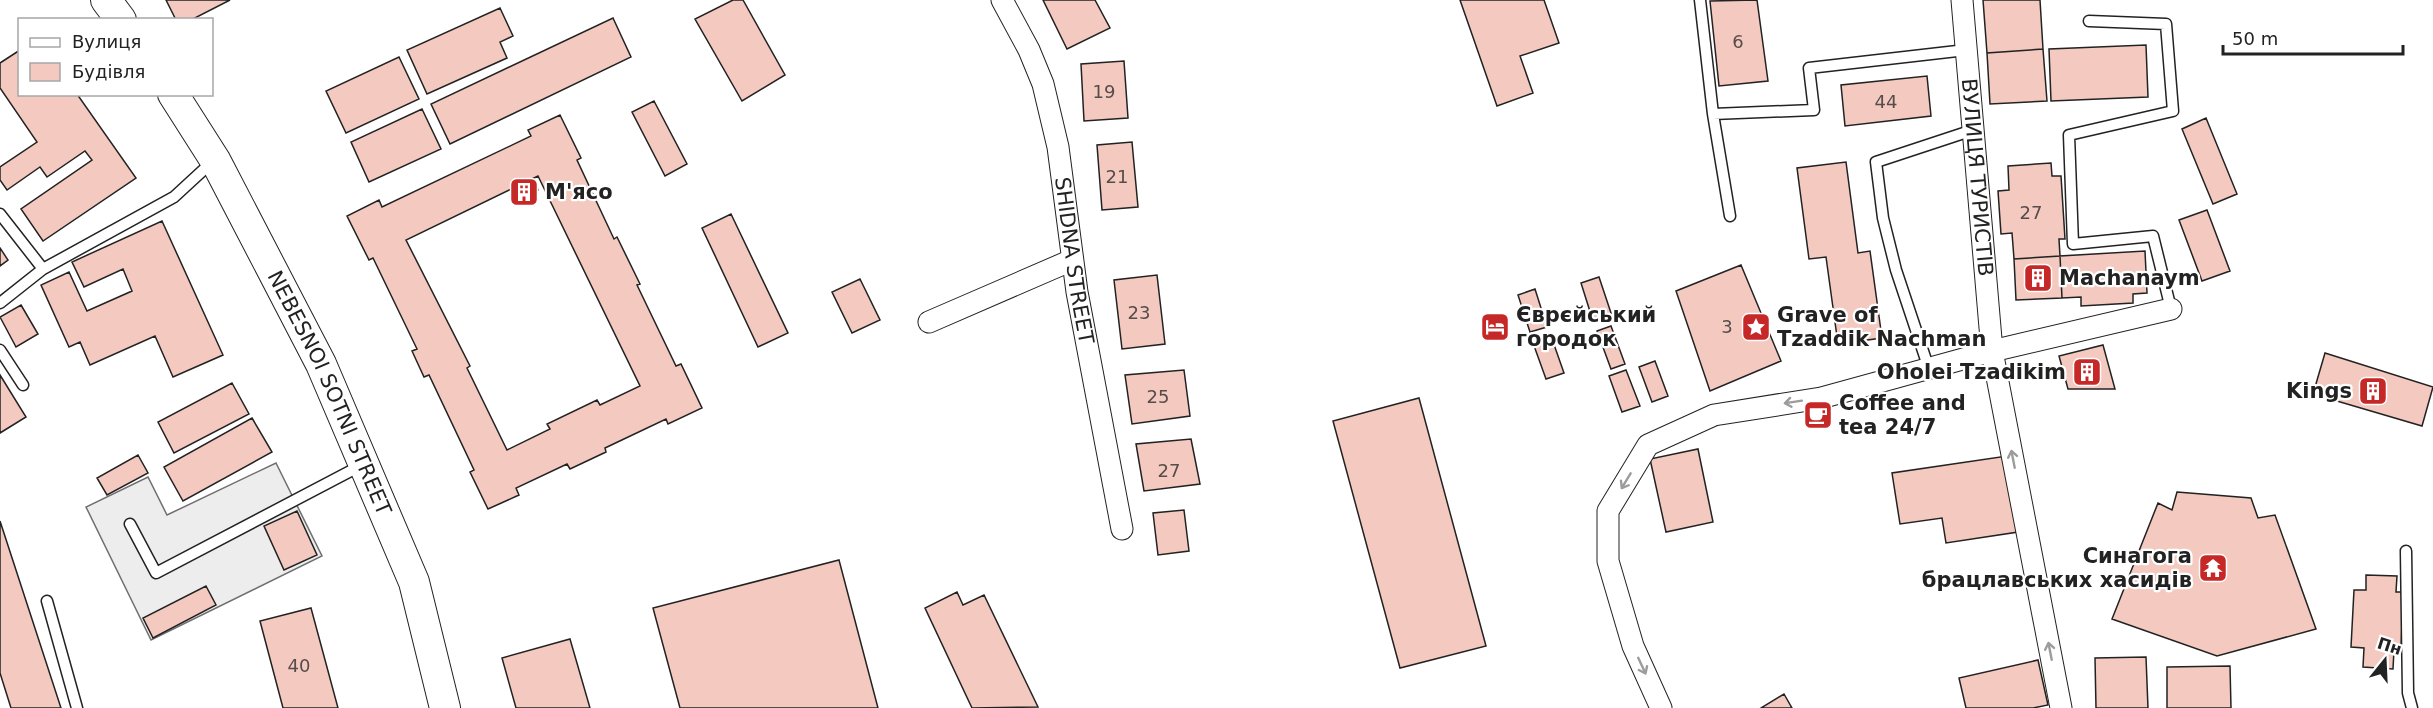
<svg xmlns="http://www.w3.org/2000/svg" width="2433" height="708" viewBox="0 0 2433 708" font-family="'DejaVu Sans',sans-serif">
	<rect width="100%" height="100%" fill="#fff"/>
	<path fill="#ededed" stroke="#6f6f6f" stroke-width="1.5" d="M276,463l46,93 -171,84 -65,-133 62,-30 19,38z"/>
	<path fill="#f3c9c0" stroke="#222" stroke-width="1.5" fill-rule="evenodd" d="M166,0h64l-39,20h-15z
		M733,0h10l42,75 -43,26 -47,-82z
		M1043,0h52l15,28 -43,21z
		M1460,0h84l15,43 -39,13 13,37 -36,13z
		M1757,0l11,81 -49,5 -9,-85z
		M1983,0h57l3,49 -56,4z
		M500,8l13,28 -13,6 7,16 -80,36 -20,-44z
		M613,18l18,39 -181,87 -19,-40z
		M2146,45l2,52 -97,4 -2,-52z
		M2043,49l4,52 -57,3 -3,-51z
		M20,50v44h57l59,84 -93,63 -22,-32 71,-49 -7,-9 -38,26 -7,-10 -33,23 -7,-10v-13l37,-25 -37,-54v-25z
		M399,57l20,42 -73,34 -20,-42z
		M1124,61l4,57 -44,3 -3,-57z
		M1927,76l4,40 -86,10 -4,-41z
		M654,101l33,63 -22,12 -33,-64z
		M422,109l19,40 -72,33 -18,-40z
		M560,115l21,43 -4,2 37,79 3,-2 23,47 -3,1 39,81 5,-2 21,44 -34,16 -2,-5 -61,29 1,4 -36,17 -3,-5 -51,24 3,7 -31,14 -18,-37 4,-2 -45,-95 -5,2 -12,-26 5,-2 -44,-91 -4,2 -22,-44 32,-16 3,7 149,-71 -3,-6zM538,176l102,210 -40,19 -3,-5 -50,24 3,5 -43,21 -40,-82 3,-2 -64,-126z
		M2206,118l31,76 -24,10 -31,-75z
		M1132,142l6,65 -36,3 -5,-65z
		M1846,162l12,91 12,-2 12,87 -44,6 -12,-87 -17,2 -12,-91z
		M2051,163l1,13h9l4,63h-6l1,17 -46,3 -2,-26 -11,1 -3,-43 11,-1 -1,-24z
		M535,183l3,7 -24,12 -3,-8z
		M2207,210l23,61 -28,10 -23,-61z
		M731,214l57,119 -30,14 -56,-119z
		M162,221l61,134 -50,22 -18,-41 -65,29 -10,-23 -11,5 -28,-62 28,-13 18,39 45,-20 -9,-22 -39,18 -12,-25z
		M0,248l8,12 -8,6z
		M2145,251l2,42 -14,1v9l-52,3v-9l-19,1 -2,-42z
		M2060,256l2,42 -46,2 -2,-41z
		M1741,265l40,96 -71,30 -34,-100z
		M1157,275l8,69 -43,5 -8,-69z
		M1599,277l13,39 -19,5 -12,-38z
		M860,279l20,41 -28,13 -20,-41z
		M1535,289l12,38 -17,5 -12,-37z
		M21,305l17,29 -22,13 -16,-30z
		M1611,326l14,38 -14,5 -14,-38z
		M1551,336l13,37 -18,6 -13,-36z
		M2103,345l12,44h-47l-9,-33z
		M2325,353l108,34 -11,39 -109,-32z
		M1655,361l13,35 -16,6 -13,-35z
		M1184,370l6,46 -58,8 -7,-49z
		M1626,370l14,36 -18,6 -13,-36z
		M0,375l26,42 -26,16z
		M232,383l17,31 -75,39 -16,-31z
		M1419,398l67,248 -86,22 -67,-247z
		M252,418l20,34 -89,49 -19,-34z
		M1191,439l9,45 -56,7 -8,-47z
		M1698,449l15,73 -47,10 -16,-73z
		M138,455l10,18 -41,22 -10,-17z
		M2007,456l11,76 -72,11 -4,-25 -42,6 -8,-51z
		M2177,492l74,6 7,20 17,-3 41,114 -99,27 -105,-37 46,-116 14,7z
		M1184,510l5,41 -31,4 -5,-42z
		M297,511l20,44 -33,15 -20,-44z
		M0,521l61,187h-50l-11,-35z
		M839,560l39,148h-198l-27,-100z
		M2366,575l31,1 -1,16h7l-2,58h-7l-1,19 -30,-2 1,-19 -13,-1 3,-57h12z
		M206,586l10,19 -63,33 -10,-20z
		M957,592l6,13 21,-10 54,112 -66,1 -47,-100z
		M311,608l27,100h-55l-23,-87z
		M570,639l20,69h-74l-14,-50z
		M2146,657l2,51h-52l-1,-50z
		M2038,660l10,45 -15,3h-67l-7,-30z
		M2230,666l1,42h-64v-41z
		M1784,694l8,14h-31z"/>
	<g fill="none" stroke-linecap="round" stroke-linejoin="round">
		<g stroke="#222" stroke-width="13">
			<path id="service" d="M1700,0l13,114 17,102
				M2089,21l77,3 7,87 -104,24 4,109 80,-8 18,73
				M1713,114l101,-4 -5,-42 157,-18
				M0,214l43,55
				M0,303l43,-34 131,-72 38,-35
				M0,350l23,35
				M1929,369l-33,-99 -13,-52 -7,-56 97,-32
				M130,524l26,49 206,-108
				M2406,551l2,142 4,15
				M47,601l30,107"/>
		</g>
		<g stroke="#222" stroke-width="23">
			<g id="minor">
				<path id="s1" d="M1002,0l27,50 14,34 15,63 19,145 45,237"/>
				<path id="s2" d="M1962,0l30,351 69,357"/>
				<path d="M929,322l143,-62"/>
				<path d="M1661,708l-28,-62 -25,-85v-50l40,-66 66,-30 107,-17 171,-47 179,-42"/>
			</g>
		</g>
		<g stroke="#222" stroke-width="32">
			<g id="secondary">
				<path d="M106,0l15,20"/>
				<path id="s3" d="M173,94l42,66 106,204 93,218 31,126"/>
			</g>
		</g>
		<use href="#service" stroke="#fff" stroke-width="10"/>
		<use href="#minor" stroke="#fff" stroke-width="21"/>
		<use href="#secondary" stroke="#fff" stroke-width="30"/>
	</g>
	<defs><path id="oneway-shaft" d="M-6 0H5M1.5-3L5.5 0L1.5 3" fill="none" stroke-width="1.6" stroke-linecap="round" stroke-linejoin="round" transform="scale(1.5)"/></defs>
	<g stroke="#9c9c9c">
		<use href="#oneway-shaft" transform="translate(1793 402) rotate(171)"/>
		<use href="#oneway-shaft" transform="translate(2013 459) rotate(-101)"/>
		<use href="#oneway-shaft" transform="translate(1626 481) rotate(121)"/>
		<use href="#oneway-shaft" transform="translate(2050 651) rotate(-101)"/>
		<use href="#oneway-shaft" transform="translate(1642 666) rotate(65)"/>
	</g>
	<defs>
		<g id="building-square" transform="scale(1.5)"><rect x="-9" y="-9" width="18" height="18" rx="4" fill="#c62828" stroke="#fff"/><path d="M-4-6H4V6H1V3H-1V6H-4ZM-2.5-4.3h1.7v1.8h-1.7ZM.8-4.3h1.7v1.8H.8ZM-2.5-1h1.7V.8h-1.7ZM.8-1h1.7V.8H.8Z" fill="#fff"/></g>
		<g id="hotel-square" transform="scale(1.5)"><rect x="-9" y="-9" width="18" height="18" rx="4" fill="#c62828" stroke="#fff"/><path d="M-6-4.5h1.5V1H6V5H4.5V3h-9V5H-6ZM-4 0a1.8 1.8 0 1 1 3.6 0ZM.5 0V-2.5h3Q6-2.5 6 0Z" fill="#fff"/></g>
		<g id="sight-square" transform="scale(1.5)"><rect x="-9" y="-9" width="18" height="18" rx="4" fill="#c62828" stroke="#fff"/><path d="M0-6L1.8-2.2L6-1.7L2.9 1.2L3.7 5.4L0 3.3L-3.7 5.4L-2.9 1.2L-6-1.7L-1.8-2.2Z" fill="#fff"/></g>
		<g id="cafe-square" transform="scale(1.5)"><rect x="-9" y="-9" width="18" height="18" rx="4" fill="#c62828" stroke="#fff"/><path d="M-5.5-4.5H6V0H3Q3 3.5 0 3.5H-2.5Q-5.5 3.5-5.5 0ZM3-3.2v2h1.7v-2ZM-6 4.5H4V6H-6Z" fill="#fff"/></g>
		<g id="temple-square" transform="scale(1.5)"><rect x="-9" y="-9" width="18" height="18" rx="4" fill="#c62828" stroke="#fff"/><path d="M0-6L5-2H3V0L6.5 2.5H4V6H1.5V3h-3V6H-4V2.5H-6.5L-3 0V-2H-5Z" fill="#fff"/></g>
	</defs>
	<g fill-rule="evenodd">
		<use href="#building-square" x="524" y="192"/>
		<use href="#building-square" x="2038" y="278"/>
		<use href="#hotel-square" x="1495" y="327"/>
		<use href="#sight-square" x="1756" y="327"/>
		<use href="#building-square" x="2087" y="372"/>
		<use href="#building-square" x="2373" y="391"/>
		<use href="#cafe-square" x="1818" y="415"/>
		<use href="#temple-square" x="2213" y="568"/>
	</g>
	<g text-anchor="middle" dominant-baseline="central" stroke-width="4.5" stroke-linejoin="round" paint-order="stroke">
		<g font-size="18" fill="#564c4a">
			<text x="1738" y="41">6</text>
			<text x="1104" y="91">19</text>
			<text x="1886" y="101">44</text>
			<text x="1117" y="176">21</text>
			<text x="2031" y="212">27</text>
			<text x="1139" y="312">23</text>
			<text x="1727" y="326">3</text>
			<text x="1158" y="396">25</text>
			<text x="1169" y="470">27</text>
			<text x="299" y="665">40</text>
		</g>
		<g font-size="21" fill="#222" stroke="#fff">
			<text stroke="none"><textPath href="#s2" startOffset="178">ВУЛИЦЯ ТУРИСТІВ</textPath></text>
			<text stroke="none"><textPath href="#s1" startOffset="273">SHIDNA STREET</textPath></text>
			<text stroke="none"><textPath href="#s3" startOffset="338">NEBESNOI SOTNI STREET</textPath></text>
		</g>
		<g font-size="21" font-weight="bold" fill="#222" stroke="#fff" text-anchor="start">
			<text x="545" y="192">М'ясо</text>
			<text x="2059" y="278">Machanaym</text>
			<text x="1516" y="315">Єврєйський<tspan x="1516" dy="24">городок</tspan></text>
			<text x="1777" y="315">Grave of<tspan x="1777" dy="24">Tzaddik Nachman</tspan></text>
			<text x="2066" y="372" text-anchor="end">Oholei Tzadikim</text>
			<text x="2352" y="391" text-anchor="end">Kings</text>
			<text x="1839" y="403">Coffee and<tspan x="1839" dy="24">tea 24/7</tspan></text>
			<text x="2192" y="556" text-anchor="end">Синагога<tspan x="2192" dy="24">брацлавських хасидів</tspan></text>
		</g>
	</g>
	<rect x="18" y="18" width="195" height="78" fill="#ffffff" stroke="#a7a7a7" stroke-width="1.5"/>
	<rect x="30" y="38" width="30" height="9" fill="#ffffff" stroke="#a7a7a7" stroke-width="1.5"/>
	<text x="72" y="48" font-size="18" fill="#222222">Вулиця</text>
	<rect x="30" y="63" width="30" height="18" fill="#f3c9c0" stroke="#a7a7a7" stroke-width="1.5"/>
	<text x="72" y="78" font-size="18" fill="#222222">Будівля</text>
	<g transform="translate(2385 660) rotate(18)" stroke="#ffffff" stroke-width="4.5" paint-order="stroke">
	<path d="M0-4.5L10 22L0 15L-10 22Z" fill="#222222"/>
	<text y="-9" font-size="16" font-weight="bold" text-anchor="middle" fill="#222222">Пн</text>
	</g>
	<path d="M2223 45v9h180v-9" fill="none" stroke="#222222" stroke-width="3"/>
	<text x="2232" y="45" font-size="18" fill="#222222" stroke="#ffffff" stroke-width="4.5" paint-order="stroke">50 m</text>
</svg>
